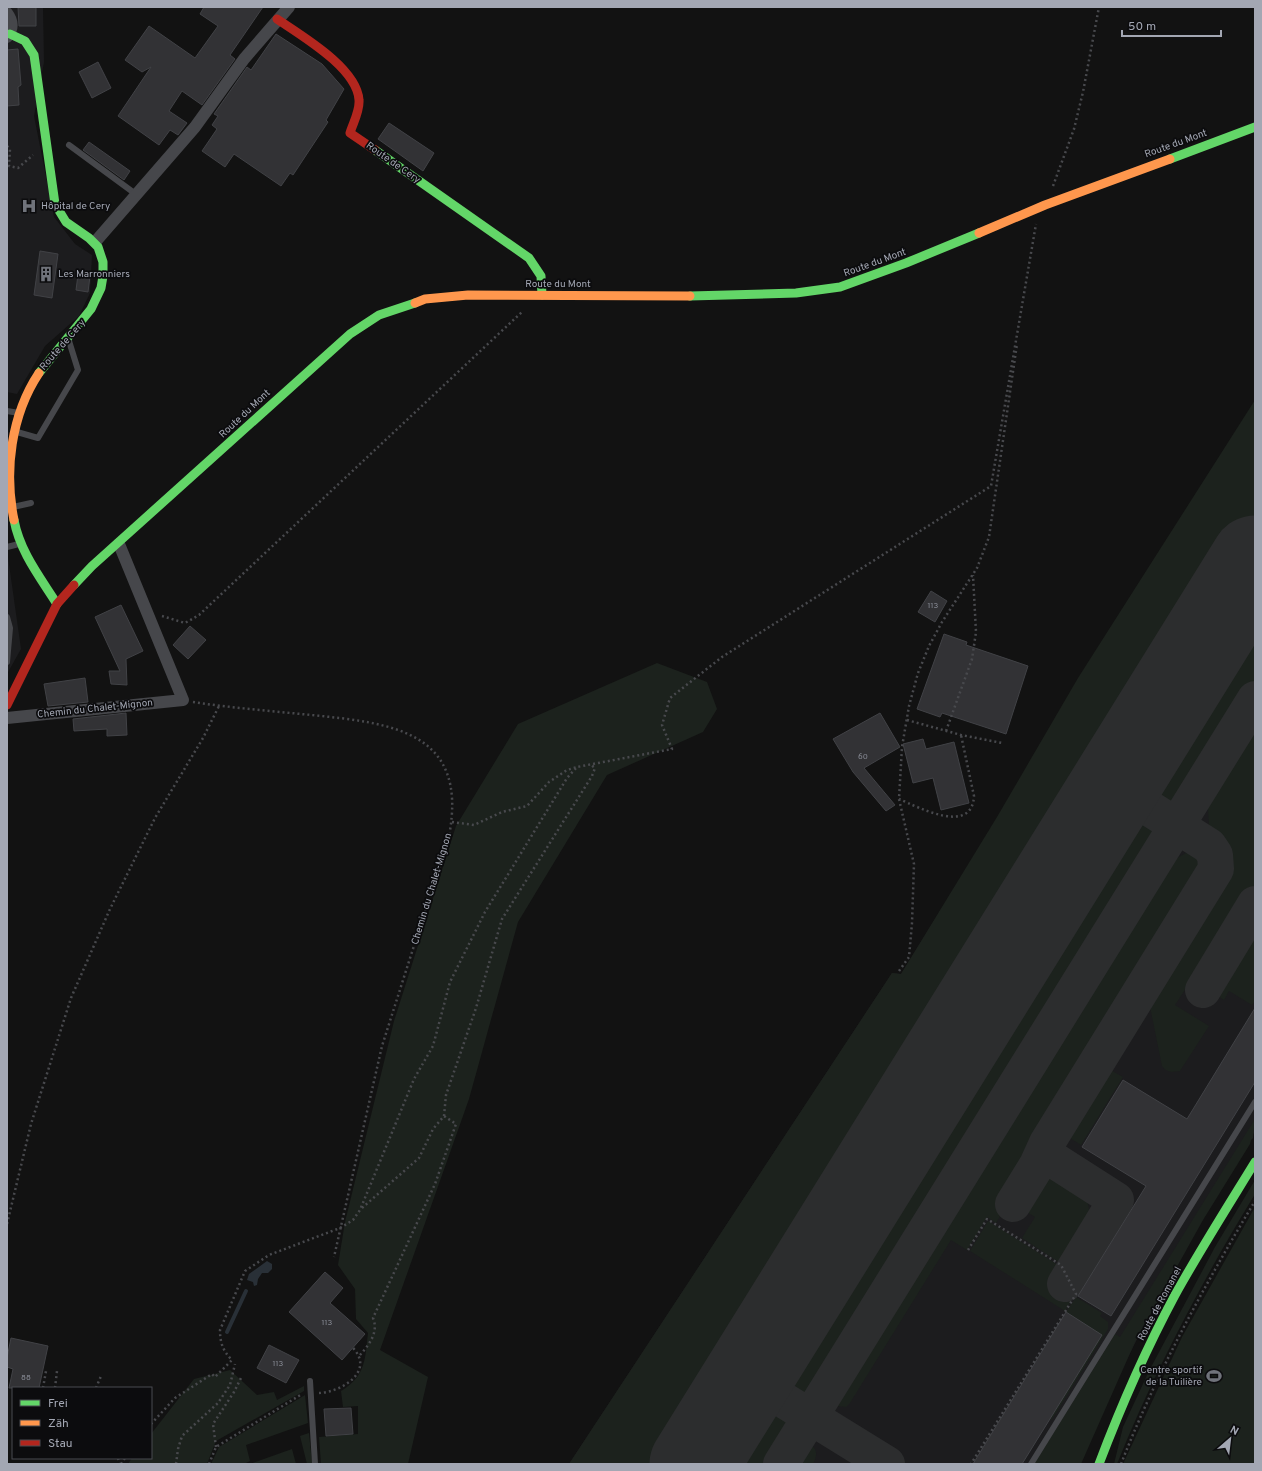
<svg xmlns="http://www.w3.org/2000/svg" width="1262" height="1471" viewBox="0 0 1262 1471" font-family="Overpass,sans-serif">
	<rect width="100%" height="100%" fill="#121212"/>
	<path fill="#1c1c1e" d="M7,7h36l1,55 -10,54 20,101 21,27 17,11 -2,38 -11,23 -34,30 -28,48 -10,-2z
		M1255,402v729l-87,147 -94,186h-505l323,-491 9,1z
		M7,550l14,99 -14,25z"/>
	<path fill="#1c221d" d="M1255,400v115l-589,949h-97l323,-491 9,1 96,-157 81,-139z
		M1255,602v83l-68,110c-20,22 -49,2 -37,-25z
		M657,663l50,19 10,27 -14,23 -96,43 -89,147 -49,177 -89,251 48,27 -20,87h-87l-2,-27 39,-3v-28l-15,1 -2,-16c25,-15 24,-32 27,-58l-12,-14 -1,-30 -17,-24 7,-43 49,-201 62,-195 62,-102z
		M1255,713v183l-57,91 -8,-5 -15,23 34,21 -29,45c-8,1 -13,2 -18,-5l-13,-64 77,-126c7,-21 -1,-38 -17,-50l-2,-35z
		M1133,815c19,2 28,17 20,34l-334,537c-18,22 -47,4 -36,-22l334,-539 10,-8z
		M1194,851l7,5 4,10 -180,290 8,6 -37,61 -9,-6 -20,33 -16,-10 -101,163 -4,4 -9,-1 -4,-4v-9l326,-525 29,-16z
		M1255,914v87l-3,4 -23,-14 -5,9 -12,-8 -1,-7z
		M1107,1068l16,9 -42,68 -14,-9 -2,-3 39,-63z
		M1255,1119l-2,19 -2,2 -1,4 -47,76 -68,122 -54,122h-47l81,-130 5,3z
		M1041,1167l45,27 4,21 -30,48 -38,-25 13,-21 -18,-11z
		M1255,1180v14c-53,87 -100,176 -138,270h-3l9,-37 26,-56 66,-124z
		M1255,1207v257h-132l59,-127z
		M988,1221l70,44 -7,12 25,16 -11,18 -95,-60z
		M1076,1297l26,16 -2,3 8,6v7l-57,92 15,-109z
		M230,1370l27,25 17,-3 3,8 27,-14v5l-88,50 -9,23h-79l4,-6h19v-24l43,-55z
		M305,1395l3,28 -62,22 4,16 -6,3h-33l8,-17z
		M767,1405c42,4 16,40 4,59h-51c11,-18 26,-54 47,-59z
		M309,1433l3,30 -5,1 -7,-28z
		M806,1444c12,2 12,11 7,20h-24l12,-17z
		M292,1449l4,15h-46z"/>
	<path fill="#293037" d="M267,1261l5,3v5l-4,4h-6l-4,6 -1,6 -3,1 -1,-4 -6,-2 2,-6z"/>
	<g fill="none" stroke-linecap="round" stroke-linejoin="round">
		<path stroke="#293037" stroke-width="4" d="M227,1332l19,-41"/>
		<path stroke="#2c2d2e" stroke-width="36" d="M1093,820c15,-17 25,-23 48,-17
			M1203,990l52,-86
			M1047,1143l-1,6 6,10 64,41 -51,84
			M1013,1204l24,-39 10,-22 169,-274 -1,-14 -6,-9 -68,-43c-13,-16 -13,-31 -6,-50
			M769,1343c-11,26 -8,42 16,58l102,63
			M723,1416c17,-19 36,-27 60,-16
			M781,1464l474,-765"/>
		<path stroke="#2c2d2e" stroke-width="89" d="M694,1464l561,-904"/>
	</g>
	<path fill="#323235" stroke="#414246" d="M18,7h18v19h-17z
		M204,7h59l-33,48 5,4 -33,46 -20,-14 -13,20 18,12 -9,12 -8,-5 -11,15 -41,-29 33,-49 -9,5 -17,-12 24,-34 46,32 23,-32 -18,-12z
		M276,34l46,30 22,25 -18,31 2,2 -35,53 -3,-2 -9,13 -47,-32 -9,13 -23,-16 15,-22 -5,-4 6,-9 -4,-2 33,-47 4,3z
		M18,49l3,36 -3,2 1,18 -12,1v-56z
		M98,62l13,26 -19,10 -13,-26z
		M389,123l45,30 -11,18 -45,-32z
		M89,142l41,29 -6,9 -41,-30z
		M40,251l18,3 -6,44 -18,-3z
		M78,275l12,1 -2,16 -12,-2z
		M931,591l16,10 -12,21 -17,-10z
		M121,605l22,46 -17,8 1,26 -16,-1 -2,-13h11l-25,-54z
		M190,626l16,14 -18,19 -15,-14z
		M944,634l23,8 -1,3 62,21 -22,68 -64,-21 -2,4 -23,-8z
		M85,678l3,24 -40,4 -4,-22z
		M126,713l1,22 -20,1v-7l-33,2 -1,-12z
		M880,713l20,34 -36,21 31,37 -9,6 -33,-39 -20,-33z
		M923,739l3,10 28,-7 15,61 -28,7 -8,-32 -20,5 -10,-39z
		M1255,1008v74l-144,234 -33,-20 68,-110 -64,-39 41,-67 64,39z
		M325,1272l18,16 -13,15 35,31 -23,26 -53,-48z
		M1066,1312l36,23 -80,129h-49z
		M11,1338l37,8 -9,42h-30l4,-19 -6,-2v-9z
		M269,1345l30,15 -13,23 -29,-15z
		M351,1408l2,26 -27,2 -2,-27z"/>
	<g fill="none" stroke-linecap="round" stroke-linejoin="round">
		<path stroke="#48494d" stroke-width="2.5" stroke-dasharray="2 3" stroke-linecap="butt" d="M7,146l3,3 -1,17 9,2 15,-13
			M1053,186l21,-57 9,-37 16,-85
			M162,616l23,7 14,-8 324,-304
			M193,702c39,6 79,9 118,13 81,8 158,16 138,121l-67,210 -48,211
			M907,720l54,15 41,8
			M946,731l26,-72 4,-27 -3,-57
			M899,799c19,8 73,37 75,-3l-13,-61
			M452,822l22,3 28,-13 25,-6 22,-24 18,-12 10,-3
			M899,971l10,-14 3,-34 2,-59 -15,-65 3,-52 7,-41 9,-33 11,-27 13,-24 35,-54 12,-31 28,-193
			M362,1208l57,-50 14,-29 11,-13 2,-21 30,-87 26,-89 90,-143 3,-8 -4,-3
			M7,1224l24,-100 40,-126 39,-89 45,-91 48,-80 16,-32
			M968,1250l19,-31 74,46 15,29 -105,170
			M360,1355c9,-10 19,-23 13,-37l62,-134 21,-60 -12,-8
			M43,1388l3,-17
			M55,1388l2,-17
			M96,1388l5,-12
			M319,1393c23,-1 56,-22 34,-45
			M151,1424l24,-26 37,-24 3,3 17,-17c-9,-9 -12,-17 -12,-30l25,-59 24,-16 71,-27 13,-8 7,-10 54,-131 19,-33 17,-64 35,-70 82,-134 10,-11 95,-18 -10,-24 8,-27 52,-41 269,-171 45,-262
			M216,1447l-3,-23 21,-32 7,-14
			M118,1458l1,6
			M121,1464l4,-6
			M176,1464l2,-15 4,-13 36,-33 12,-18 5,-21
			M209,1464l7,-17 86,-53
			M1121,1464c36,-92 83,-178 134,-263"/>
		<path stroke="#46474b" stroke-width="6" d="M69,145l68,50
			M7,411l12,2
			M17,432l21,6 40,-68 -9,-29
			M13,507l18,-4
			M7,547l12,-3
			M7,617l3,11 -3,34
			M310,1381l5,83
			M1031,1464l224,-362"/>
		<path stroke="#46474b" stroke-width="12" d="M7,13c6,8 6,16 0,24
			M96,241l99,-114 49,-68 45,-52
			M7,718l176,-18 -64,-156"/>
		<path stroke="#63d668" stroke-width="9" d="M10,34l15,7 9,14 21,149 11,18 23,16 9,9 5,15v14l-2,12 -10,21 -52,64
			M375,150l154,108 12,18 1,19
			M1170,159l85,-32
			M690,296l106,-3 44,-6 66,-24 73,-30
			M14,520c6,32 26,57 43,84
			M74,585l18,-19 258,-232 29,-19 36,-12
			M1099,1464c22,-58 47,-115 76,-169 25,-45 53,-89 80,-133"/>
		<path stroke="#ff974d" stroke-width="9" d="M979,233l66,-28 125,-46
			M415,303l10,-4 43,-4 222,1
			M14,520c-10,-49 -3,-105 25,-147"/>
		<path stroke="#b3261e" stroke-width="9" d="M277,19c25,17 80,49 82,81 1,11 -6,23 -9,33l25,17
			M7,705l50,-101 17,-19"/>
	</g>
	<defs>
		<g id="hospital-bare" transform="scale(1.2)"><path d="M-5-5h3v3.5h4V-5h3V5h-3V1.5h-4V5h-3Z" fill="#70737b" stroke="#0c0c0e" stroke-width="2.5" paint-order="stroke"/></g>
		<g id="building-bare" transform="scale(1.2)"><path d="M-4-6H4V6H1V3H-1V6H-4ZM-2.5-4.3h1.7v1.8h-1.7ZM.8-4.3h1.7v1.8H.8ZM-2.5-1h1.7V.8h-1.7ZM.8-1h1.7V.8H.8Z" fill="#70737b" stroke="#0c0c0e" stroke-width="2.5" paint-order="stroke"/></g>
		<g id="stadium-bare" transform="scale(1.2)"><path d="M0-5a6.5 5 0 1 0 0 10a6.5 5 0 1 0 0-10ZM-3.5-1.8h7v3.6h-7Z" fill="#70737b" stroke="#0c0c0e" stroke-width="2.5" paint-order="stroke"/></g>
	</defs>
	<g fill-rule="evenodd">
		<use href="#hospital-bare" x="29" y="206"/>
		<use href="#building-bare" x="46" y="274"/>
		<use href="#stadium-bare" x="1214" y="1376"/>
	</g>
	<g text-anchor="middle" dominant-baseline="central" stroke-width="3.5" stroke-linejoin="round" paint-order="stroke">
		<g font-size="8" fill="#878a94">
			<text x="933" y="606">113</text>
			<text x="863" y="757">60</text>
			<text x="327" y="1323">113</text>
			<text x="278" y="1364">113</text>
			<text x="26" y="1378">88</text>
		</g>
		<g font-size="10" fill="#a3a7b3" stroke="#0c0c0e">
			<text transform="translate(1176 144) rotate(-20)">Route du Mont</text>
			<text transform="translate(393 163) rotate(35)">Route de Cery</text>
			<text transform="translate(875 263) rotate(-20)">Route du Mont</text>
			<text x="558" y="284">Route du Mont</text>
			<text transform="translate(63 345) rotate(-49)">Route de Cery</text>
			<text transform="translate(245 414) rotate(-43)">Route du Mont</text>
			<text transform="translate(95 709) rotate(-6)">Chemin du Chalet-Mignon</text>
			<text transform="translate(432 889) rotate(-73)">Chemin du Chalet-Mignon</text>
			<text transform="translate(1160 1304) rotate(-62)">Route de Romanel</text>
		</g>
		<g font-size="10" fill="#a3a7b3" stroke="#0c0c0e" text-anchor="start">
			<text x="41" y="206">Hôpital de Cery</text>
			<text x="58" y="274">Les Marronniers</text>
			<text x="1202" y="1370" text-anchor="end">Centre sportif<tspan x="1202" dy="12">de la Tuilière</tspan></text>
		</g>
	</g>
	<rect width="1262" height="1471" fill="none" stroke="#a3a7b3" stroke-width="16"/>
	<rect x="12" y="1387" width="140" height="72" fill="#0c0c0e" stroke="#484a50"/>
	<rect x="20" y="1400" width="20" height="6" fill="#63d668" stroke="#484a50"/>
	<text x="48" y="1407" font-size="12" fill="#a3a7b3">Frei</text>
	<rect x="20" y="1420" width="20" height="6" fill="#ff974d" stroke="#484a50"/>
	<text x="48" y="1427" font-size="12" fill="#a3a7b3">Zäh</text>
	<rect x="20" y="1440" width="20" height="6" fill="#b3261e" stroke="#484a50"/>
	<text x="48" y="1447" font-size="12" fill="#a3a7b3">Stau</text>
	<g transform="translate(1230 1439) rotate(28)" stroke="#0c0c0e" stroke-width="3" paint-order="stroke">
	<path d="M0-3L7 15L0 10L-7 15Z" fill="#a3a7b3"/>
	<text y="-6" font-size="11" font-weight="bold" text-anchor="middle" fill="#a3a7b3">N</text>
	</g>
	<path d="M1122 30v6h99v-6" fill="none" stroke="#a3a7b3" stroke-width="2"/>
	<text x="1128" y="30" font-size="12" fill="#a3a7b3" stroke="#0c0c0e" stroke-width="3" paint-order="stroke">50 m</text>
</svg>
